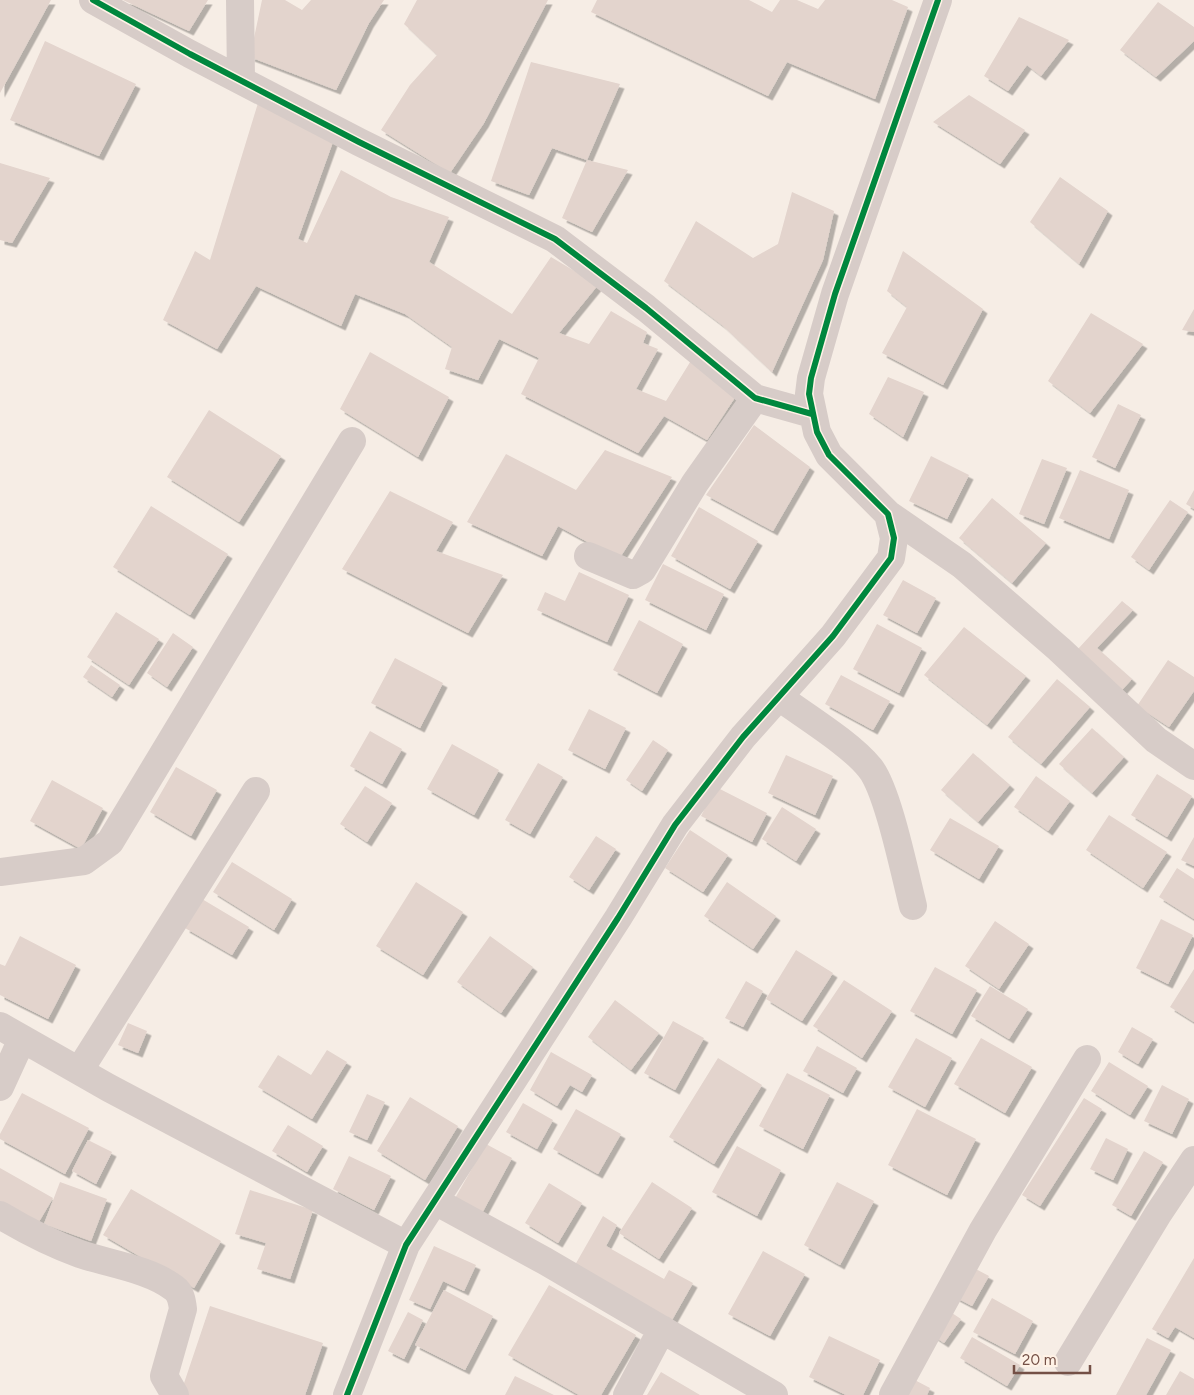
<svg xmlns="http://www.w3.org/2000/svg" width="1194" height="1395" viewBox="0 0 1194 1395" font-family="Figtree,sans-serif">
	<defs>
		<filter id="shadow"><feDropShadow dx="4.5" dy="4.5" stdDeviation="0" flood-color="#0004"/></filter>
	</defs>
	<rect width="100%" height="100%" fill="#f6ede5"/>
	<path fill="#e3d4cd" filter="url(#shadow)" d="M0,0h51l-51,93z
		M123,0h85l-19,31z
		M262,0h23l17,10 9,-10h73l-15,23 -33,67 -86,-33z
		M417,0h131l-64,123 -34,50 -69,-43 29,-45 27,-30 -33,-31z
		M597,0h152l23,12 8,-12h17l21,9 7,-9h67l16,7 -33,92 -88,-37 -19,34 -177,-84z
		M1158,2l36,25v14l-38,36 -36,-27z
		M1019,17l50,23 -28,36 -14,-11 -19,26 -24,-15z
		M45,41l91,43 -37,72 -89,-36z
		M531,62l89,22 -33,76 -35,-12 -23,47 -38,-14z
		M969,95l56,35 -25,34 -67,-42z
		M258,103l76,36 -36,100 9,4 34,-73 50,27 58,20 -20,45 83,52 39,-57 47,28 -39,48 30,11 22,-33 36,21 -4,11 15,6 -22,40 30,12 26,-42 44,37 -29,44 -43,-24 -26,37 -117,-59 18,-36 -40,-19 -21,41 -33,-11 7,-22 -47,-33 -50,-20 -14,32 -85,-40 -39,63 -54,-29 32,-69 15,9z
		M587,160l41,10 -36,62 -30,-14z
		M0,163l50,15 -38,65 -12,-3z
		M1060,177l48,34 -29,53 -49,-42z
		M792,192l42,19 -11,49 -51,112 -50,-47 -58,-44 32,-60 57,37 25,-14z
		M903,251l80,58 -40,76 -61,-32 25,-46 -20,-16z
		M1194,309v23l-12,-2z
		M1091,313l52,31 -53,69 -42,-32z
		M370,352l79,45 -31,60 -78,-48z
		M888,377l36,15 -21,45 -34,-23z
		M1118,404l23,11 -26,53 -23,-11z
		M209,410l72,46 -42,66 -72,-45z
		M754,425l56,42 -37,64 -67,-36z
		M605,450l67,27 -53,82 -61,-33 -16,30 -75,-34 39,-68 70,36z
		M931,456l38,19 -22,44 -38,-18z
		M1042,459l25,9 -23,56 -25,-10z
		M1080,470l49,20 -20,49 -50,-21z
		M1194,490v19l-8,-5z
		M390,491l63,31 -17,29 67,24 -35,58 -126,-64z
		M992,498l54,45 -34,40 -53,-45z
		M1170,500l18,12 -39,58 -18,-13z
		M151,506l77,48 -38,61 -77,-48z
		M699,507l59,34 -28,48 -59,-33z
		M663,564l61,30 -18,36 -61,-30z
		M579,572l50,23 -22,47 -70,-32 8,-18 20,9z
		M903,580l33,18 -19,35 -34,-18z
		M1122,601l11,9 -36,38 35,31 -10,11 -44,-41z
		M116,612l43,27 -30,46 -42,-28z
		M639,620l44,24 -26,49 -44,-23z
		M877,624l45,24 -23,45 -46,-24z
		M964,627l62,49 -39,49 -63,-50z
		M173,633l20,14 -26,40 -20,-14z
		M395,658l48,25 -23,45 -49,-25z
		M1168,660l26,17v14l-25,36 -32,-21z
		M91,665l29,20 -8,12 -29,-20z
		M841,675l49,26 -17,29 -48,-26z
		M1057,679l33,28 -49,57 -33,-27z
		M589,709l37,19 -21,41 -37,-19z
		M1092,728l32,29 -32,36 -33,-29z
		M370,731l32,18 -20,35 -32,-18z
		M653,740l15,10 -26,41 -16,-11z
		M452,744l47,26 -25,45 -47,-26z
		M973,753l37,32 -32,37 -37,-32z
		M786,755l47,21 -18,39 -47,-22z
		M538,763l25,14 -33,57 -25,-14z
		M176,767l41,23 -26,46 -41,-24z
		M1157,774l35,22 -25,41 -36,-22z
		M1036,776l34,25 -22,30 -34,-24z
		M52,780l51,28 -22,41 -51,-28z
		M365,786l27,17 -25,39 -27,-18z
		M716,787l51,26 -15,29 -51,-26z
		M782,807l34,22 -20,32 -34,-22z
		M1109,815l58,37 -24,36 -57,-38z
		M950,818l49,28 -20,33 -49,-29z
		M690,830l38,25 -25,37 -38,-24z
		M596,836l20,13 -27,41 -20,-13z
		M1194,837v29l-13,-6z
		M232,862l60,37 -18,31 -61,-38z
		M1177,868l17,11v40l-35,-22z
		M416,882l47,30 -40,63 -47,-29z
		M727,882l49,34 -23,33 -49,-33z
		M202,899l47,28 -17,28 -47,-27z
		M1161,919l32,16 -25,49 -32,-16z
		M995,921l34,23 -30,45 -34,-23z
		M20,936l56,29 -28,54 -48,-24v-31l5,2z
		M490,936l43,31 -32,46 -44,-31z
		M796,950l37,23 -31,48 -36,-22z
		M935,967l42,23 -25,44 -42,-23z
		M1194,969v53l-24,-15z
		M844,980l48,31 -30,47 -49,-32z
		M746,981l17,10 -20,36 -18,-9z
		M990,986l38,23 -19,30 -38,-23z
		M615,1000l44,33 -28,37 -43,-33z
		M673,1021l31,17 -29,52 -31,-17z
		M128,1023l19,8 -9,22 -20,-8z
		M1132,1027l21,12 -15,25 -20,-12z
		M916,1038l36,20 -27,49 -37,-20z
		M981,1038l51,29 -27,46 -51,-29z
		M817,1046l40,22 -14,25 -40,-22z
		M327,1050l20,12 -35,57 -54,-32 20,-32 33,20z
		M551,1052l41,23 -10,17 -12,-7 -13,21 -27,-16z
		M718,1058l44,27 -48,79 -45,-27z
		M1109,1062l39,24 -18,29 -39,-24z
		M787,1073l43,22 -27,54 -44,-23z
		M1162,1085l27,14 -17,35 -28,-13z
		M22,1093l67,35 -24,46 -65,-35v-5z
		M367,1094l18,8 -18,38 -18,-8z
		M410,1097l48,29 -33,54 -48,-29z
		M1084,1098l18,11 -62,97 -18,-11z
		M523,1103l30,17 -16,29 -31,-17z
		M576,1109l45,25 -23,40 -45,-25z
		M917,1109l59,30 -29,56 -59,-30z
		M288,1125l35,21 -16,26 -35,-21z
		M1106,1138l22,11 -15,31 -23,-11z
		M88,1140l24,12 -16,32 -24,-13z
		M486,1144l26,14 -31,57 -27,-15z
		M737,1146l44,24 -24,46 -45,-24z
		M1144,1151l19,11 -32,54 -19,-11z
		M349,1156l42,20 -17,34 -41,-21z
		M0,1168l53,30 -16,27 -37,-21z
		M60,1182l47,17 -16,42 -47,-17z
		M652,1182l40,26 -33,51 -40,-26z
		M837,1182l37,19 -34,64 -36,-20z
		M549,1183l33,20 -24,40 -33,-20z
		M131,1189l90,52 -27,47 -91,-53z
		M250,1190l63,20 -23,69 -33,-10 9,-26 -31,-9z
		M603,1216l14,9 -11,21 58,33 5,-9 24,13 -21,37 -97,-55z
		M434,1246l42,19 -12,26 -21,-10 -13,28 -21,-9z
		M763,1251l42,23 -35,62 -42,-22z
		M1194,1258v80l-19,-11 -7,11 -16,-9z
		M972,1267l17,9 -17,30 -17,-9z
		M549,1285l87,50 -35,60h-22l-71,-40z
		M444,1290l49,26 -28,54 -50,-25z
		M992,1298l41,23 -18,33 -42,-22z
		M210,1306l113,37 -18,52h-125z
		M949,1311l12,8 -17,24 -12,-8z
		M408,1312l15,8 -19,39 -16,-8z
		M829,1336l51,24 -17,35h-17l-37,-18z
		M972,1337l48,28 -13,21 -47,-28z
		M1147,1338l24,12 -25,45h-30z
		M1180,1371l14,8v16h-28z
		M661,1372l39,23h-53z
		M515,1376l39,19h-49z
		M907,1376l23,12 -3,7h-29z"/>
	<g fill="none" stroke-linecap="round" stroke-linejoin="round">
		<path stroke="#d7ccc8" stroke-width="28" d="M93,0l97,54 169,88 196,97 91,69 109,90 57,16
			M240,0l1,79
			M888,514l74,51 97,84 97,91 38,26
			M588,556l45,19 9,-5 53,-87 60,-85
			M779,697c26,19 72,47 91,71 18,22 35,107 43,138
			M0,872l84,-11 26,-19 242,-401
			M0,1026l109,62 297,157
			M79,1071l177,-280
			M0,1087l22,-48
			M435,1201l110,60 229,134
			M0,1215c25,15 52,29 80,39 30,10 69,15 94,34 7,5 8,13 9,21l-19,67 11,19
			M1068,1362l90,-148 36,-54
			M347,1395l59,-150 212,-327 57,-93 68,-88 90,-101 58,-78 3,-20 -6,-24 -59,-59 -12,-23 -8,-38 2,-16 24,-84 103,-294
			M627,1395l35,-66
			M893,1395l90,-165 104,-171"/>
		<g stroke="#fff2e6" stroke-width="9">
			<path id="cycleway" d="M93,0l97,54 169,88 196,97 91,69 109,90 57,16
				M347,1395l59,-150 212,-327 57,-93 68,-88 90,-101 58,-78 3,-20 -6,-24 -59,-59 -12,-23 -8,-38 2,-16 24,-84 103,-294"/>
		</g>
		<use href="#cycleway" stroke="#00873e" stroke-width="6"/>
	</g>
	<path d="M1014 1365v8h76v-8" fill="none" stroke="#745046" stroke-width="2.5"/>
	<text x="1022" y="1365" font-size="15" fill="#745046" stroke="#fff2e6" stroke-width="4" paint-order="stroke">20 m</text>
</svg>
